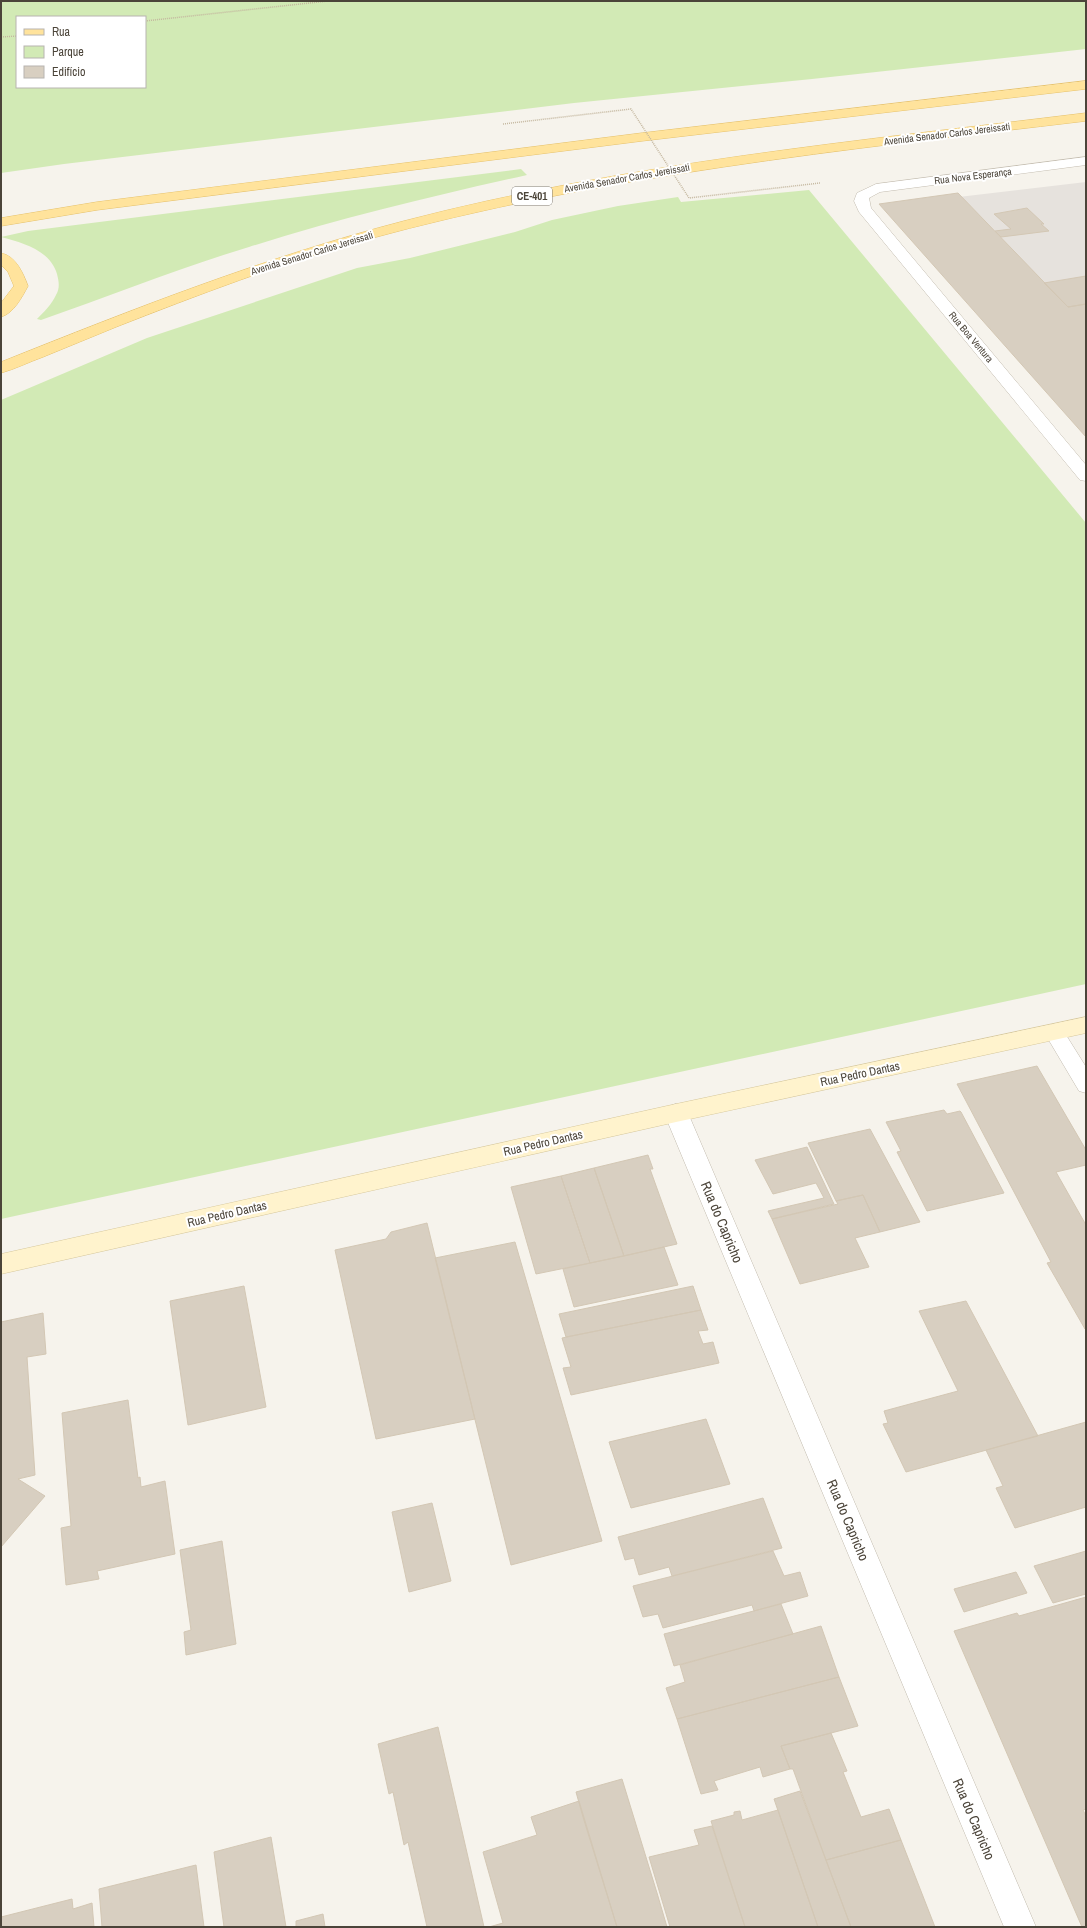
<svg xmlns="http://www.w3.org/2000/svg" width="1087" height="1928" viewBox="0 0 1087 1928" font-family="'Archivo Narrow',sans-serif">
	<rect width="100%" height="100%" fill="#f6f3ec"/>
	<path fill="#e6e2dd" d="M1086,182v244l-204,-220z"/>
	<path fill="#d2eab5" fill-rule="evenodd" d="M1,1h1085v48l-274,30 -238,24 -510,61 -63,9zM17,17h128v70h-128z
		M521,169l6,6c-94,21 -187,43 -278,72 -70,21 -139,49 -208,73l-4,-1c7,-7 15,-15 19,-24 4,-7 3,-13 1,-21 -7,-24 -34,-31 -56,-37l27,-6z
		M809,190l277,333v461l-1085,235v-819l146,-62 210,-70 53,-10 105,-26 37,-12 66,-14 60,-9 3,5z"/>
	<path fill="#d8cfc1" stroke="#d3c7b4" d="M958,193l110,114 18,-3v133l-207,-233z
		M1027,208l17,16h-3l8,7 -48,6 -6,-6 16,-2 -17,-15z
		M1086,276v28l-18,3 -24,-24z
		M1037,1066l49,84v15l-30,7 30,53 -1,104 -38,-66 4,-1 -94,-178z
		M944,1110l3,4 13,-3 1,1 43,81 -77,18 -30,-59 4,-1 -15,-29z
		M870,1129l21,39 29,54 -40,10 -17,-37 -27,6 -28,-58z
		M807,1147l27,57 -62,15 -4,-8 56,-13 -8,-15 -43,11 -18,-34z
		M648,1155l5,14h-3l27,75 -53,12 -30,-88z
		M594,1168l30,88 -34,7 -29,-87z
		M561,1176l29,87 -54,11 -25,-87z
		M863,1195l17,37 -25,6 14,29 -69,17 -28,-65 66,-15 -2,-3z
		M427,1223l48,196 -99,20 -41,-189 51,-11 5,-7z
		M515,1242l87,299 -91,24 -76,-307z
		M664,1247l14,38 -104,22 -11,-38z
		M244,1286l22,121 -78,18 -18,-124z
		M693,1286l8,24 -135,27 -7,-23z
		M966,1301l72,135 -132,36 -23,-48 5,-1 -4,-12 74,-20 -39,-80z
		M701,1310l7,20 -10,1 5,13 10,-2 6,21 -148,32 -8,-27 8,-1 -9,-29z
		M43,1313l3,41 -19,3 8,118 -17,4 27,17 -44,51v-225z
		M128,1400l10,78 2,-1 1,10 24,-6 10,73 -78,17 2,8 -33,6 -5,-57 10,-2 -9,-113z
		M706,1419l24,65 -99,24 -22,-66z
		M1086,1422v85l-71,21 -19,-40 7,-2 -17,-36z
		M763,1498l19,50 -110,28 -3,-9 -30,8 -5,-17 -9,2 -7,-23z
		M432,1503l19,78 -42,11 -17,-80z
		M222,1541l14,103 -50,11 -2,-23 7,-2 -11,-80z
		M773,1551l11,25 16,-4 8,24 -54,15 -2,-6 -89,23 -5,-14 -15,3 -10,-31z
		M1086,1551v43l-33,9 -19,-37z
		M1016,1572l11,21 -63,19 -10,-23z
		M1086,1597v212l-3,1 3,6v111h-4l-128,-296 63,-18 2,3z
		M781,1604l12,30 -119,32 -10,-32z
		M821,1626l18,51 -162,42 -11,-31 19,-6 -5,-17z
		M839,1677l19,49 -77,20 9,23 -27,8 -3,-10 -46,14 4,9 -17,4 -24,-75z
		M438,1727l24,104 22,96h-57l-19,-85 -4,3 -11,-53 -4,2 -11,-50z
		M831,1733l16,38 -4,1 18,45 28,-8 12,31 -75,20 -33,-91h-3l-9,-23z
		M622,1779l35,114 10,34h-50l-34,-110 -7,-25z
		M800,1791l51,136h-33l-44,-128z
		M579,1801l38,126h-128l14,-4 -20,-71 54,-17 -6,-18z
		M778,1810l40,117h-73l-34,-106 23,-6v-3l6,-1 2,9z
		M712,1826l33,101h-75l-21,-70 50,-12 -5,-15z
		M271,1837l15,90h-62l-10,-75z
		M901,1840l34,87h-84l-25,-67z
		M196,1865l8,62h-102l-3,-38z
		M72,1899l1,10 19,-6 2,24h-93v-10z
		M323,1914l2,13h-29v-6z"/>
	<g fill="none" stroke-linecap="round" stroke-linejoin="round">
		<g stroke="#c2bbae" stroke-width="1">
			<path id="lane" d="M1054,1024l7,3 25,40v26l-7,-2 -35,-59 3,-5z"/>
		</g>
		<g stroke="#c2bbae" stroke-width="1">
			<path id="street" d="M1086,157v8l-206,27 -11,6 2,10 215,257v16l-6,-1 -221,-268 -5,-11 3,-8 19,-9z
				M676,1104l8,3 4,6 348,814h-32l-340,-814 4,-6z"/>
		</g>
		<g stroke="#d6c79b" stroke-width="1">
			<path id="secondary" d="M1086,1017v16l-410,89 -675,152v-20l675,-150z"/>
		</g>
		<g stroke="#e6c16a" stroke-width="1">
			<path id="primary" d="M1086,81v8l-444,52 -545,69 -96,16v-8l96,-16 545,-69z
				M1086,113v8c-242,29 -485,54 -721,119 -84,23 -167,55 -249,87 -24,10 -49,20 -73,30 -14,5 -28,12 -42,16v-11c132,-53 265,-105 403,-141 223,-58 454,-80 682,-108z
				M1,253c15,3 22,20 27,33 -6,11 -14,27 -27,31v-14l13,-17 -6,-14 -7,-7z"/>
		</g>
		<path stroke="#c4b79f" stroke-width="1.5" stroke-dasharray="1 1" stroke-linecap="butt" d="M145,21l183,-20
			M1,37l16,-1"/>
		<use href="#lane" fill="#fff" fill-rule="evenodd"/>
		<use href="#street" fill="#fff" fill-rule="evenodd"/>
		<use href="#secondary" fill="#fff3cd" fill-rule="evenodd"/>
		<use href="#primary" fill="#ffe39c" fill-rule="evenodd"/>
		<path stroke="#c4b79f" stroke-width="1.5" stroke-dasharray="1 1" stroke-linecap="butt" d="M503,124l128,-15 58,89 131,-15"/>
	</g>
	<g text-anchor="middle" dominant-baseline="central" stroke-width="4" stroke-linejoin="round" paint-order="stroke">
		<g font-size="10" fill="#4b4439" stroke="#fff">
			<text transform="translate(947 134) rotate(-7)">Avenida Senador Carlos Jereissati</text>
			<text transform="translate(973 176) rotate(-7)">Rua Nova Esperança</text>
			<text transform="translate(627 178) rotate(-10)">Avenida Senador Carlos Jereissati</text>
			<text transform="translate(312 253) rotate(-17)">Avenida Senador Carlos Jereissati</text>
			<text transform="translate(971 337) rotate(50)">Rua Boa Ventura</text>
		</g>
		<rect fill="#fff" stroke="#817c74" stroke-width="1" x="512" y="187" width="40" height="18" rx="3"/>
		<g font-size="11" font-weight="bold" fill="#4b4439">
			<text x="532" y="196">CE-401</text>
		</g>
		<g font-size="12" fill="#4b4439" stroke="#fff">
			<text transform="translate(860 1074) rotate(-12)">Rua Pedro Dantas</text>
			<text transform="translate(543 1143) rotate(-13)">Rua Pedro Dantas</text>
			<text transform="translate(227 1214) rotate(-13)">Rua Pedro Dantas</text>
		</g>
		<g font-size="14" fill="#4b4439" stroke="#fff">
			<text transform="translate(722 1222) rotate(67)">Rua do Capricho</text>
			<text transform="translate(848 1520) rotate(67)">Rua do Capricho</text>
			<text transform="translate(974 1819) rotate(67)">Rua do Capricho</text>
		</g>
	</g>
	<rect width="1087" height="1928" fill="none" stroke="#4b4439" stroke-width="4"/>
	<rect x="16" y="16" width="130" height="72" fill="#ffffff" stroke="#b7b4b0"/>
	<rect x="24" y="29" width="20" height="6" fill="#ffe39c" stroke="#b7b4b0"/>
	<text x="52" y="36" font-size="12" fill="#4b4439">Rua</text>
	<rect x="24" y="46" width="20" height="12" fill="#d2eab5" stroke="#b7b4b0"/>
	<text x="52" y="56" font-size="12" fill="#4b4439">Parque</text>
	<rect x="24" y="66" width="20" height="12" fill="#d8cfc1" stroke="#b7b4b0"/>
	<text x="52" y="76" font-size="12" fill="#4b4439">Edifício</text>
</svg>
